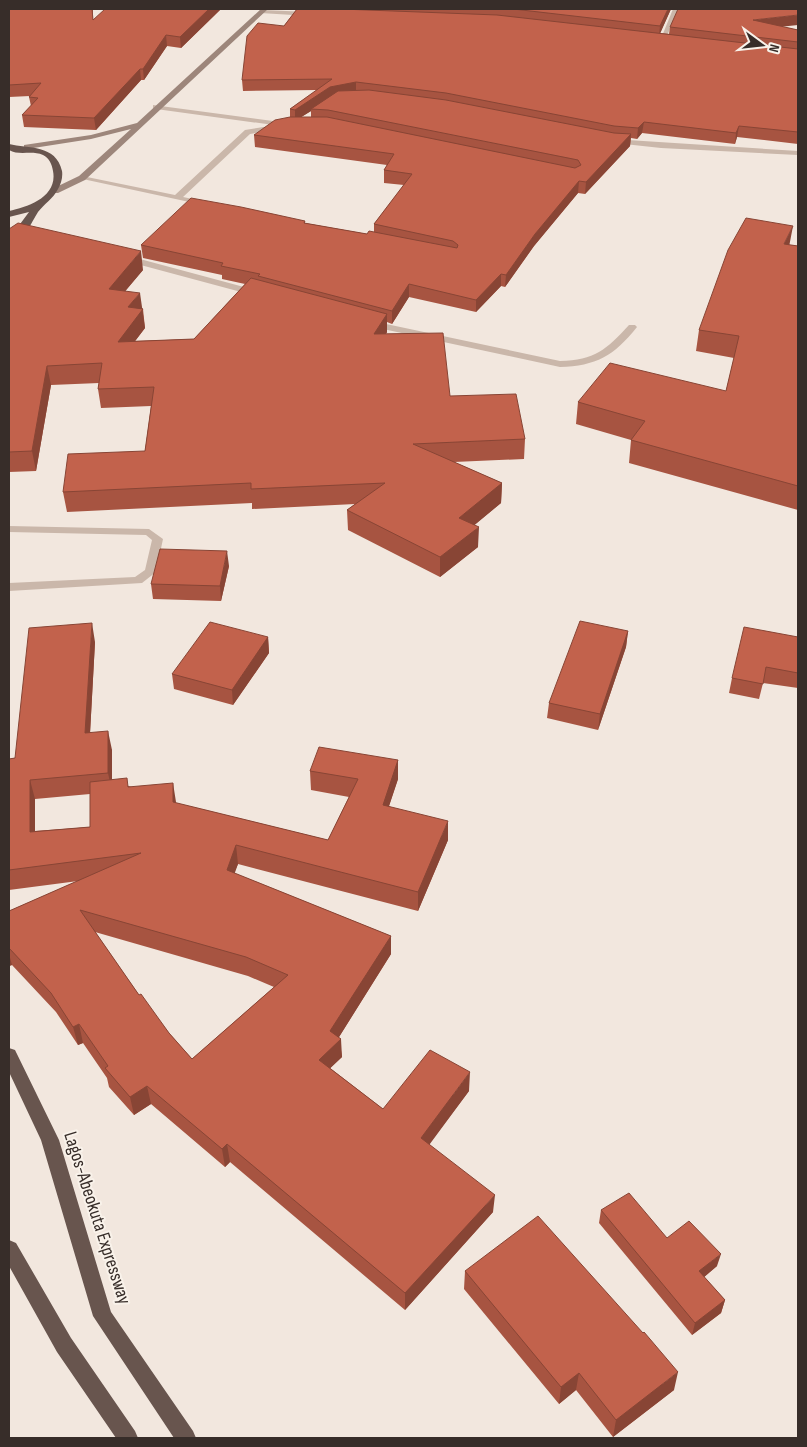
<svg xmlns="http://www.w3.org/2000/svg" width="807" height="1447" viewBox="0 0 807 1447" font-family="'Sofia Sans Condensed',sans-serif">
	<rect width="100%" height="100%" fill="#f2e7de"/>
	<g fill="none" stroke-linecap="round" stroke-linejoin="round">
		<path fill="#cab7aa" fill-rule="evenodd" d="M276,125h3v4l-29,5 -67,63 25,5v4l-130,-28 4,-2 93,19 70,-65z
			M9,526l140,3 14,10 -7,33 -14,11 -133,8v-8l126,-6 10,-7 7,-30 -6,-5 -137,-3z"/>
		<path fill="#cab7aa" fill-rule="evenodd" d="M673,9h6l-14,31 -5,1z
			M262,10l48,2 3,2 -3,2 -50,-3 -1,-1z
			M153,105l135,18 4,2 -4,2 -132,-18h-3z
			M612,139l186,12v4l-137,-7 -46,-5h-3z
			M125,255l134,36 1,2 -4,3 -134,-36v-4z
			M372,321l188,40c35,-1 46,-11 69,-36h6l2,2c-23,29 -41,39 -77,40l-191,-41v-4z"/>
		<path fill="#9d867b" fill-rule="evenodd" d="M261,9h7l-183,171 -27,13h-6v-4l27,-13 52,-47 -40,10 -64,10h-3v-4l67,-10 46,-12z"/>
		<path fill="#68554e" fill-rule="evenodd" d="M9,144c19,5 47,0 53,27 1,6 -1,13 -4,18 -5,10 -14,15 -20,23 -7,11 -15,31 -29,35v-8l20,-27 -20,5v-6c19,-4 49,-14 44,-40 -1,-7 -4,-13 -10,-16 -11,-5 -24,1 -34,-5z
			M9,1048l6,2 44,90 52,172 82,119 3,7h-22l-81,-122 -52,-176 -32,-68z
			M9,1240l7,3 55,95 64,93 3,7h-22l-59,-86 -48,-86z"/>
	</g>
	<path fill="#a75441" fill-rule="evenodd" d="M9,9h84v10l128,-10 -40,39 -14,-2 -23,34h-3l-45,50 -72,-3 -2,-12 9,-9 -2,-9 1,-1 -21,1z
		M297,9h374l-11,24 9,1 1,-7h113l15,3v114l-61,-7 -2,7 -93,-11 -5,6 -6,-1 -1,8 -45,48 -7,-1 -44,53 -29,41 -4,-1 -25,26 -67,-15 -17,27 -5,-2v10l-1,2 64,62 75,43 -1,20 -70,3 48,21 -1,20 -27,22 4,22 -38,30 -92,-47 -1,-20 8,-6 -103,5v-6l-185,9 -4,-20 82,-41 6,-45 -50,2 -3,-19 1,-6 -48,2 -15,86 -27,1v-243l134,41 -18,21 18,18 2,19 -10,13 59,-2 51,-55 -23,-5v-4l-79,-17 -2,-13 164,-24v2l62,11 7,-2v-8l30,-39 -20,-2v-13l3,-5 -132,-18 -1,-12 36,-18v-8l27,-19 -74,1 -1,-11zM311,111v6h-10z
		M790,245l8,1v264l-169,-47 2,-23 -55,-16 2,-22 148,-11 8,-33 -38,-7 3,-21z
		M229,566l-8,35 -68,-2 -2,-15z
		M628,631l-2,16 -28,83 -51,-12 2,-15z
		M268,637l1,16 -36,52 -59,-16 -2,-15z
		M798,637v51l-35,-5 -4,16 -30,-6 3,-15z
		M95,642l-5,91 22,17v30l64,23 152,37 21,-43 -38,-7 -1,-19 88,-11v19l-9,27 59,34 -30,71 -180,-47 -4,9 157,63v18l-52,83 3,20 -12,11 53,41 86,-18 -40,53 64,68 -88,98 -175,-148 -5,5 -74,-63 -17,11 -25,-28 -2,-9 -24,-35 -5,2 -22,-33 -44,-47 -3,1v-55l69,-30 -69,9v-131l6,-1zM90,794v33l-55,4v-32zM95,932l153,44 26,11 -82,72 -23,-26 -30,-38z
		M601,1210l66,28 50,28 -13,11 21,23 -4,13 -29,22 -93,-112z
		M465,1271l209,119 -61,47 -37,-47 -17,14 -95,-115z"/>
	<path fill="#884535" d="M209,9h12l-40,39 -1,-11z
		M668,9h3l-12,27 1,-10z
		M798,15v10l-47,5 2,-10z
		M166,35l1,11 -23,34 -1,-11z
		M140,69l1,11 -45,50 -2,-12z
		M356,82v11l-45,16v2l-16,10v-11l35,-23z
		M644,122l-2,11 -5,6 1,-11z
		M739,126l-2,11 -2,7 1,-11z
		M631,134l-1,12 -45,48 1,-12z
		M579,181l-1,12 -44,53 -29,41 1,-12 29,-41z
		M793,226l-4,21 -5,-3z
		M141,251l2,19 -31,37 -3,-18z
		M501,274v12l-25,26v-12z
		M409,284v13l-17,27v-13z
		M140,293l5,35 -25,33 -2,-19 10,-35z
		M387,314v18l-12,21 -1,-19z
		M47,366l4,19 -15,86 -4,-20z
		M502,483l-1,20 -42,35v-20z
		M479,527l-1,20 -38,30v-20z
		M227,551l2,15 -8,35 -1,-15z
		M92,623l3,19 -6,110 -4,-19z
		M628,631l-2,16 -28,83 2,-16z
		M268,637l1,16 -36,52 -1,-15z
		M108,731l4,19v42l-4,-19z
		M398,760v19l-15,45v-19z
		M30,780l5,19v52l-5,-19z
		M173,783l3,19v19l-3,-19z
		M448,821v19l-30,71v-19z
		M236,845l2,19 -9,25 -2,-19z
		M391,936v18l-57,91 7,-6 1,18 -22,21 -1,-18 11,-29z
		M9,954l3,11 -3,1z
		M79,1024l4,19 -5,2 -5,-18z
		M470,1072l-1,19 -48,65v-18z
		M147,1086l4,18 -17,11 -4,-18z
		M227,1144l3,18 -5,5 -3,-18z
		M495,1195l-2,17 -88,98v-17z
		M721,1254l-4,12 -21,18 3,-13z
		M725,1300l-4,13 -29,22 3,-12z
		M678,1372l-4,18 -61,47 3,-17z
		M579,1373l-3,17 -17,14 2,-17z"/>
	<path fill="#c2624c" stroke="#884535" fill-rule="evenodd" d="M9,9h83l1,11 12,-11h104l-29,28 -14,-2 -23,34h-3l-46,49 -72,-3 16,-17 -9,-1 12,-14 -32,2z
		M297,9h44l156,6 301,34v83l-59,-6 -3,7 -92,-11 -6,6 -24,-2 -168,-33 -90,-11 -26,5 -35,23 -5,-1 42,-30 -90,1 5,-44 11,-13 26,3z
		M513,9h155l-8,17z
		M678,9h120v6l-45,5 45,10v12l-128,-15z
		M369,90l77,10 168,33 17,1 -45,48 -7,-1 -44,53 -29,41 -5,-1 -25,26 -67,-16 -17,27 -134,-35 2,-2 -39,-8 2,-3 -82,-18 50,-47 50,9 64,14 -1,2 63,11 2,-3 88,17 1,-3 -5,-4 -79,-17 38,-50 -28,-4 10,-16 -140,-19 21,-15 15,-3h37l248,51 6,-3 -3,-5 -250,-50 -17,-1 27,-18z
		M746,218l47,8 -9,18 14,2v240l-167,-46 14,-19 -67,-19 32,-39 116,28 13,-55 -40,-6 29,-80z
		M18,223l9,2 114,26 -32,38 31,4 -12,14 15,2 -25,33 76,-3 57,-61 136,36 -13,20 69,-1 7,63 66,-2 9,45 -112,5 89,39 -43,35 20,9 -39,30 -93,-47 38,-27 -134,6v-6l-188,9 5,-38 77,-3 9,-64 -56,2 4,-26 -55,3 -15,85 -23,1v-223z
		M160,549l67,2 -7,35 -69,-2z
		M580,621l48,10 -28,83 -51,-11z
		M210,622l58,15 -36,53 -60,-16z
		M92,623l-7,110 23,-2v42l-78,7v52l60,-5v-45l37,-4 1,9 45,-4v19l155,38 30,-61 -48,-8 9,-24 79,13 -15,45 65,16 -30,71 -182,-47 -9,25 164,66 -61,95 11,8 -22,21 64,49 47,-59 40,22 -49,66 74,57 -90,98 -178,-149 -5,5 -75,-63 -17,11 -25,-29 3,-2 -29,-42 -6,3 -22,-34 -42,-45v-37l132,-58 -132,17v-111l6,-1 14,-130zM80,910l166,47 42,18 -96,84 -23,-26 -28,-39 -2,1z
		M744,627l54,10v36l-32,-6 -3,17 -31,-6z
		M629,1193l38,45 22,-17 32,33 -22,17 26,29 -30,23 -94,-113z
		M538,1216l105,117 1,-1 34,40 -62,48 -37,-47 -18,14 -96,-116z"/>
	<g text-anchor="middle" dominant-baseline="central" stroke-width="4" stroke-linejoin="round" paint-order="stroke">
		<g font-size="19" fill="#372d29" stroke="#f9f2ea">
			<text transform="translate(97 1218) rotate(72)">Lagos-Abeokuta Expressway</text>
		</g>
	</g>
	<rect width="807" height="1447" fill="none" stroke="#372d29" stroke-width="20"/>
	<g transform="translate(762 45) rotate(105)" stroke="#f9f2ea" stroke-width="4" paint-order="stroke">
	<path d="M0-4L9 19L0 12L-9 19Z" fill="#372d29"/>
	<text y="-8" font-size="14" font-weight="bold" text-anchor="middle" fill="#372d29">N</text>
	</g>
</svg>
